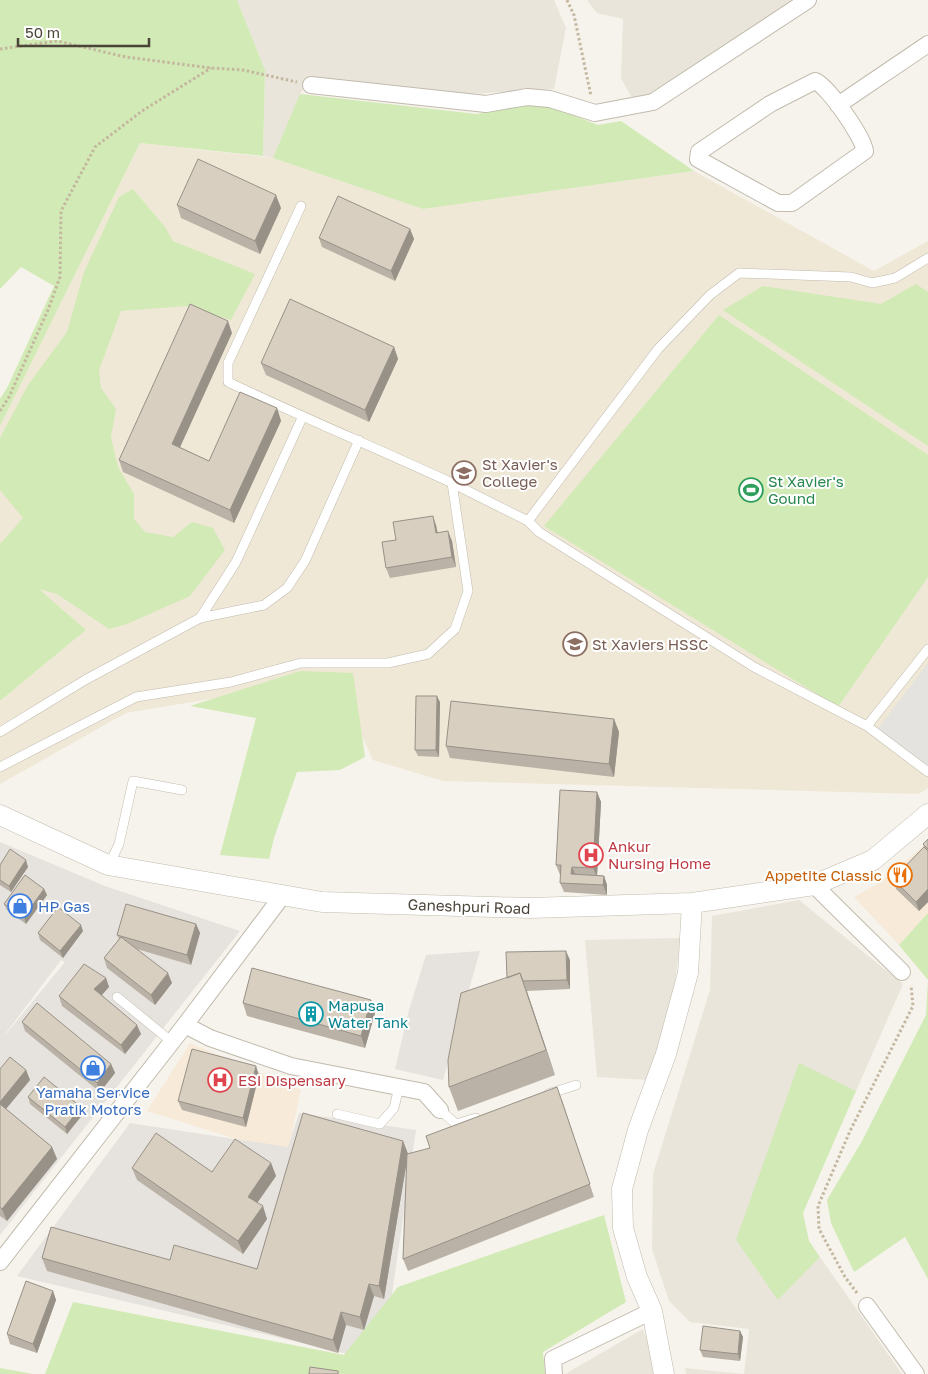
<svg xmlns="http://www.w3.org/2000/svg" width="928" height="1374" viewBox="0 0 928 1374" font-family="'Golos Text',sans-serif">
	<rect width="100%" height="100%" fill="#f6f3ec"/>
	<path fill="#eae5da" d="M237,0h317l12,28 -12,61 -86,5 -161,-15 -34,79 -10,-2 2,-86z
		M587,0h217l-145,95 -26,5 -12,-22 2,-59 -26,-6z
		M799,900l104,84 -47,107 -56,-27 -23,236 43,-43 82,117h-216l-1,-6 59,6 5,-45 -59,-7 -21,-21 -17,-52 1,-75 57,-184 2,-74z
		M681,938l-12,85 -21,57 -51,-3 -12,-137z
		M643,1329l16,45h-94z"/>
	<path fill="#f7ead8" d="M928,842v71l-29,32 -45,-48 26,-15z
		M190,1043l111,47 -14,65 -140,-44z"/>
	<path fill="#e6e2dd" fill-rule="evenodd" d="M0,842l105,44 135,45 -240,304zM61,960l4,2 -59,72v-1z
		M480,951l-37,129 -48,-11 14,-59 17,-55z
		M299,1113l117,17 -34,232 -365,-86 113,-153 158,24z"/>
	<path fill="#efe8d6" d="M140,143l133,15 150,51 271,-38 180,100 54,-30v547l-10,6 -475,-13 -70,-21 -38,-82 -209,35 -126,71v-83l86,-71 -86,-75v-129z"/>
	<path fill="#d2eab5" d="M0,0h237l28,70 -2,86 -123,-13 -140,283v-27l7,-11 47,-102 -33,-19 -21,22z
		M300,94l177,20 40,-10 33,2 48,19 23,-4 73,50 -271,38 -150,-51z
		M133,189l32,38 8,14 82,33 -24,46 -45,-14 -65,5 -22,59 2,18 15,21 -5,28 7,30 16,27v25l11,13 28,5 19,-15 21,6 12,22 -35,46 -63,28 -18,5 -52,-35 -18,-5 47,41 -86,71v-157l23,-26 -23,-28v-52l28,-53 39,-53 17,-60 35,-75z
		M916,284l12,8v154l-205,-136 40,-24 118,18z
		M719,315l209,140v122l-90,130 -294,-181z
		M300,671l53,2 12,84 -25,13 -43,2 -23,66 -5,21 -49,-4 36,-137 -66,-12z
		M928,913v366l-23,-42 -51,35 -23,-49 -4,-23 35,-59 64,-126 2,-35 -29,-35z
		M799,1063l57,28 -53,122 6,28 11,16 -42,43 -42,-60z
		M604,1215l22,87 -83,50 2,22h-500l28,-72 271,53 54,-68z
		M0,1368l33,6h-33z"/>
	<path fill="#e5e3e0" d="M928,663v103l-50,-37z"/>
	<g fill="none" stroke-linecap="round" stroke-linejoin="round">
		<g stroke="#c2bbae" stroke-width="10">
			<path id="service" d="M452,483l76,38 11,11 215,135 113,59 61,46
				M528,521l130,-172 52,-54 29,-22 112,4 21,6 23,-5 33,-20
				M200,618l64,-13 23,-17 18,-27 54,-121
				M867,726l61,-77
				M0,732l85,-52 115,-62 36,-56 66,-144
				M0,767l136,-70 95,-15 70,-19h87l40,-9 27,-25 13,-38 -16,-108c-74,-34 -150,-66 -224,-101v-19l73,-157
				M109,865l10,-21 14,-63 49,9
				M117,997l55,45
				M548,1094l28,-9
				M440,1110l16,14 20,-6
				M337,1114l43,10 14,-16 5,-21"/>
		</g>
		<g stroke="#c2bbae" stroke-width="18">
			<path id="minor" d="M815,81c13,5 48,56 50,70l-73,52h-14l-80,-44 1,-7 71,-48z
				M311,85l175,19 41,-7 23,2 45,14 58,-11 155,-102
				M838,105l90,-61
				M814,885l88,87
				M185,1025l25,13 81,28 133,26 16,18
				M0,1262l185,-237 98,-130
				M867,1306l49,68
				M554,1374l-1,-15 99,-48"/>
		</g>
		<g stroke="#c2bbae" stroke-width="21">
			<path id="tertiary" d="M0,815l108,50 214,37 208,6 162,-5 122,-18 59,-25 55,-46
				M664,1374l-12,-63 -15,-34 -14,-49 -1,-39 16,-59 28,-76 22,-81 4,-70"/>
		</g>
		<path stroke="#c4b79f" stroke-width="3" stroke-dasharray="2.5 2.5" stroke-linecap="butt" d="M567,0l7,15 17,81
			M0,49l57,-8 69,16 85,11 32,2 54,12
			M0,411l9,-14 39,-87 12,-33 1,-66 34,-64 47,-36 69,-43
			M857,1293l-12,-16 -26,-48 -1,-23 32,-75 63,-125 -2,-21"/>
		<use href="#service" stroke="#fff" stroke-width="9"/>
		<use href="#minor" stroke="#fff" stroke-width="16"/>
		<use href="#tertiary" stroke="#fff" stroke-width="20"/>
	</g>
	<path fill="#bab2a6" d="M177,205l104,3 -21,46 -79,-36z
		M410,229l4,10 -19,42 -73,-34 -3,-9z
		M232,333l-52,114 29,14 68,-53 4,13 -47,102 -111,-51 -4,-12z
		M394,347l4,12 -29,63 -103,-47 -5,-12z
		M436,525l2,8 14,8 4,26 -66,11 -4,-10 10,-28z
		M440,702l-1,55 -21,-1 -3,-6z
		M614,719l5,13 -5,45 -164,-19 -4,-12z
		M597,792l4,10 -4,73 7,1 3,9v10l-43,-3 -4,-9 1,-8h-1l-4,-10z
		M928,839v63l-9,9 -23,-22 -3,-10 31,-32 -1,-3z
		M0,865l28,2 -17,25 -11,-7z
		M44,889l3,6 -21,29 -19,-14 -3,-6z
		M196,924l4,9 -9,32 -54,-16 35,34 -17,22 -48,-37 -3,-10 15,-19 -2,-4z
		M83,931l-20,27 -23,-18 -2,-7z
		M570,960v29l-43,2 28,84 -97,36 -9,-24 12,-94z
		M106,978l3,9 -7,8 39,39 -16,20 -63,-48 -3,-10z
		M371,1000l4,13 -10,35 -118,-32 -4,-13z
		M22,1022l89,42 4,9 -15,19 -75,-61z
		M0,1069l26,1 4,10 -24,29 46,38 5,12 -50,62 -7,-5z
		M259,1075l-13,52 -64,-17 -4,-9z
		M28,1097l55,17 -16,20 -37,-30z
		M562,1100l32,97 -186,74 -5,-12 4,-99 -23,139 -10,-3 -10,34 -18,-5 -8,28 -291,-82 -5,-13 128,2 87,9 146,-128 5,13 22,-6z
		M271,1163l5,13 -19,27 10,16 -24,35 -106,-74 -5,-12 80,4z
		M53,1291l3,9 -19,53 -27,-9 -3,-10z
		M740,1331l3,6 -3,24 -37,-4 -3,-7z"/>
	<path fill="#979187" d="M276,195l5,13 -21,46 -5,-13z
		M410,229l4,10 -19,42 -4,-10z
		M228,321l4,12 -56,123 -4,-12z
		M394,347l4,12 -29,63 -4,-12z
		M277,408l4,13 -47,102 -4,-13z
		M433,516l3,9 3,18 -3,-10z
		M448,531l4,10 4,26 -4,-10z
		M437,696l3,6 -1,55 -3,-7z
		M614,719l5,13 -5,45 -5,-13z
		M597,792l4,10 -4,75 -4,-9z
		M26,860l2,7 -17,25 -2,-6z
		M572,867l4,9 -5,-2z
		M604,876l3,9v10l-4,-10z
		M44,889l3,6 -21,29 -2,-7z
		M928,889v13l-9,9 -3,-9z
		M196,924l4,9 -9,32 -4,-10z
		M81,925l2,6 -20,27 -3,-7z
		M566,951l4,9v29l-3,-9z
		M168,973l4,10 -17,22 -4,-10z
		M520,973l9,25 26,77 -9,-25z
		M106,978l3,9 -11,12 -4,-10z
		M371,1000l4,13 -10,35 -4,-12z
		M137,1025l4,9 -16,20 -4,-9z
		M111,1064l4,9 -15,19 -3,-9z
		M256,1066l3,9 -13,52 -3,-9z
		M26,1070l4,10 -30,36v-14z
		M81,1107l2,7 -16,20 -2,-7z
		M403,1141l5,13 -24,145 -5,-13z
		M52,1147l5,12 -50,62 -5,-12z
		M271,1163l5,13 -23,33 -5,-12z
		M263,1206l4,13 -24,35 -5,-13z
		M369,1284l5,12 -10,34 -4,-13z
		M53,1291l3,9 -19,53 -4,-9z
		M341,1312l5,13 -8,28 -5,-13z
		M740,1331l3,6 -3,24 -2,-7z"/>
	<path fill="#d8cfc1" stroke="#979187" d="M198,159l78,36 -21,46 -78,-36z
		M338,196l72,33 -19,42 -72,-33z
		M290,299l104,48 -29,63 -104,-47z
		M190,304l38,17 -56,123 37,17 31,-69 37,16 -47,102 -111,-50z
		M433,516l3,17 12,-2 4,26 -66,11 -4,-26 14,-2 -3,-18z
		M416,696h21l-1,54h-21z
		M451,701l163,18 -5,45 -163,-18z
		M560,790l37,2 -4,76 -21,-1 -1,7 33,2 -1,9 -43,-2 1,-18h-5z
		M928,839v10l-5,-5z
		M924,847l4,4v38l-12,13 -23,-23z
		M10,849l16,11 -17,26 -9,-6v-15z
		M25,875l19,14 -20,28 -20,-13z
		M126,904l70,20 -9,31 -70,-20z
		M58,907l23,18 -21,26 -22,-18z
		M121,937l47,36 -17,22 -47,-37z
		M566,951l1,29 -44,1 -3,-8 -13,5 -1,-26z
		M84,964l22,14 -12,11 43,36 -16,20 -62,-49z
		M252,968l119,32 -10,36 -118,-33z
		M520,973l26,77 -97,37 -1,-27 13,-67z
		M37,1003l74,61 -14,19 -75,-61z
		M192,1049l64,17 -13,52 -65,-17z
		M10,1057l16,13 -26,32v-33z
		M44,1077l37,30 -16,20 -37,-30z
		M557,1087l33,97 -187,75 4,-105 23,-6 -4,-12z
		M0,1104l52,43 -50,62 -2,-2z
		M303,1113l100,28 -24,145 -10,-2 -9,33 -19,-5 -8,28 -291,-82 9,-31 119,33 4,-15 83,24z
		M156,1133l56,39 23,-33 36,24 -23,34 15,9 -25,35 -106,-73z
		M26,1281l27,10 -20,53 -26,-10z
		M703,1326l37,5 -2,23 -38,-4z
		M310,1367l28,4v3h-29z"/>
	<defs>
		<g id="university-ring" transform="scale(1.25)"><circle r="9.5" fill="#fff" stroke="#8d6e63" stroke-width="1.5"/><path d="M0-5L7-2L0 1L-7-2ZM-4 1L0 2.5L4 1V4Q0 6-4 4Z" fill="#8d6e63"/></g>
		<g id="stadium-ring" transform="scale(1.25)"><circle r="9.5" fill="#fff" stroke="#2e9e5b" stroke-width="1.5"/><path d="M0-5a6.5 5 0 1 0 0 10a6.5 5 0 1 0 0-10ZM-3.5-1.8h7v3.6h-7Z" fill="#2e9e5b"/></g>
		<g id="hospital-ring" transform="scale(1.25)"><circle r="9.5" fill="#fff" stroke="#e0444e" stroke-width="1.5"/><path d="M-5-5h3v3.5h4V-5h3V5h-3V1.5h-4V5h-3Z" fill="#e0444e"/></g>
		<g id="restaurant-ring" transform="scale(1.25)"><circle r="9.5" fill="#fff" stroke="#e8710a" stroke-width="1.5"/><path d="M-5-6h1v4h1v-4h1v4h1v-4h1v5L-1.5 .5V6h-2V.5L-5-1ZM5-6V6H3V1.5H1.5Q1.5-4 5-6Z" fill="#e8710a"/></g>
		<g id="shop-ring" transform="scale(1.25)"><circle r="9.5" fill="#fff" stroke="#3f7fe0" stroke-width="1.5"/><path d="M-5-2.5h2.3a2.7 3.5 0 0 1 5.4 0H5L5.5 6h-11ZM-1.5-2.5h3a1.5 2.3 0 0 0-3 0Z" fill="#3f7fe0"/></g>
		<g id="building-ring" transform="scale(1.25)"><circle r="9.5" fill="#fff" stroke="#0f9aa8" stroke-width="1.5"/><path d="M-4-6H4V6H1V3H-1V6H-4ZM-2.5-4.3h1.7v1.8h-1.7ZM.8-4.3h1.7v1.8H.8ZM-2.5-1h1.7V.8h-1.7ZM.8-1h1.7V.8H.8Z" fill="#0f9aa8"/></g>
	</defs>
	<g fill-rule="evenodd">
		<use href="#university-ring" x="464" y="473"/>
		<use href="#stadium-ring" x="751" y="490"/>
		<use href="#university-ring" x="575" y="644"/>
		<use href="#hospital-ring" x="591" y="855"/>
		<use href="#restaurant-ring" x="900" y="875"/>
		<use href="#shop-ring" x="20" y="906"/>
		<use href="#building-ring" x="311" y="1014"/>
		<use href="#shop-ring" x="93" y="1068"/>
		<use href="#hospital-ring" x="220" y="1080"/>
	</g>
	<g text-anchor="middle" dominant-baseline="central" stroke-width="4" stroke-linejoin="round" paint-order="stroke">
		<g font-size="15" fill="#785e54" stroke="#fff" text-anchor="start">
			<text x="482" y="464">St Xavier's<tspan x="482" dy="17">College</tspan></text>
			<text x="592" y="644">St Xaviers HSSC</text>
		</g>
		<g font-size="15" fill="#27864d" stroke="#fff" text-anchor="start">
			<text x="768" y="481">St Xavier's<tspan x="768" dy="17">Gound</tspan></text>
		</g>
		<g font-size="15" fill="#be3a42" stroke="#fff" text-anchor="start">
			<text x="608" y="846">Ankur<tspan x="608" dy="17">Nursing Home</tspan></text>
			<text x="238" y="1080">ESI Dispensary</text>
		</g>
		<g font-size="15" fill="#c56008" stroke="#fff" text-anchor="end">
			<text x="882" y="875">Appetite Classic</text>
		</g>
		<g font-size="15" fill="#366cbe" stroke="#fff" text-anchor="start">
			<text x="38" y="906">HP Gas</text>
			<text x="93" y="1092" text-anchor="middle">Yamaha Service<tspan x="93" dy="17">Pratik Motors</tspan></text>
		</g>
		<g font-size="15" fill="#4b4439" stroke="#fff">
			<text transform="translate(469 906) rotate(2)">Ganeshpuri Road</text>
		</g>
		<g font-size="15" fill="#0d838f" stroke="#fff" text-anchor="start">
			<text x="328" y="1005">Mapusa<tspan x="328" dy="17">Water Tank</tspan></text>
		</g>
	</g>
	<path d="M18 38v8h131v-8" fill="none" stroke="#4b4439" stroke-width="2.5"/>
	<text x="25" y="38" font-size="15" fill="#4b4439" stroke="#ffffff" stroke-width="4" paint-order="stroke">50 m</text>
</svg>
